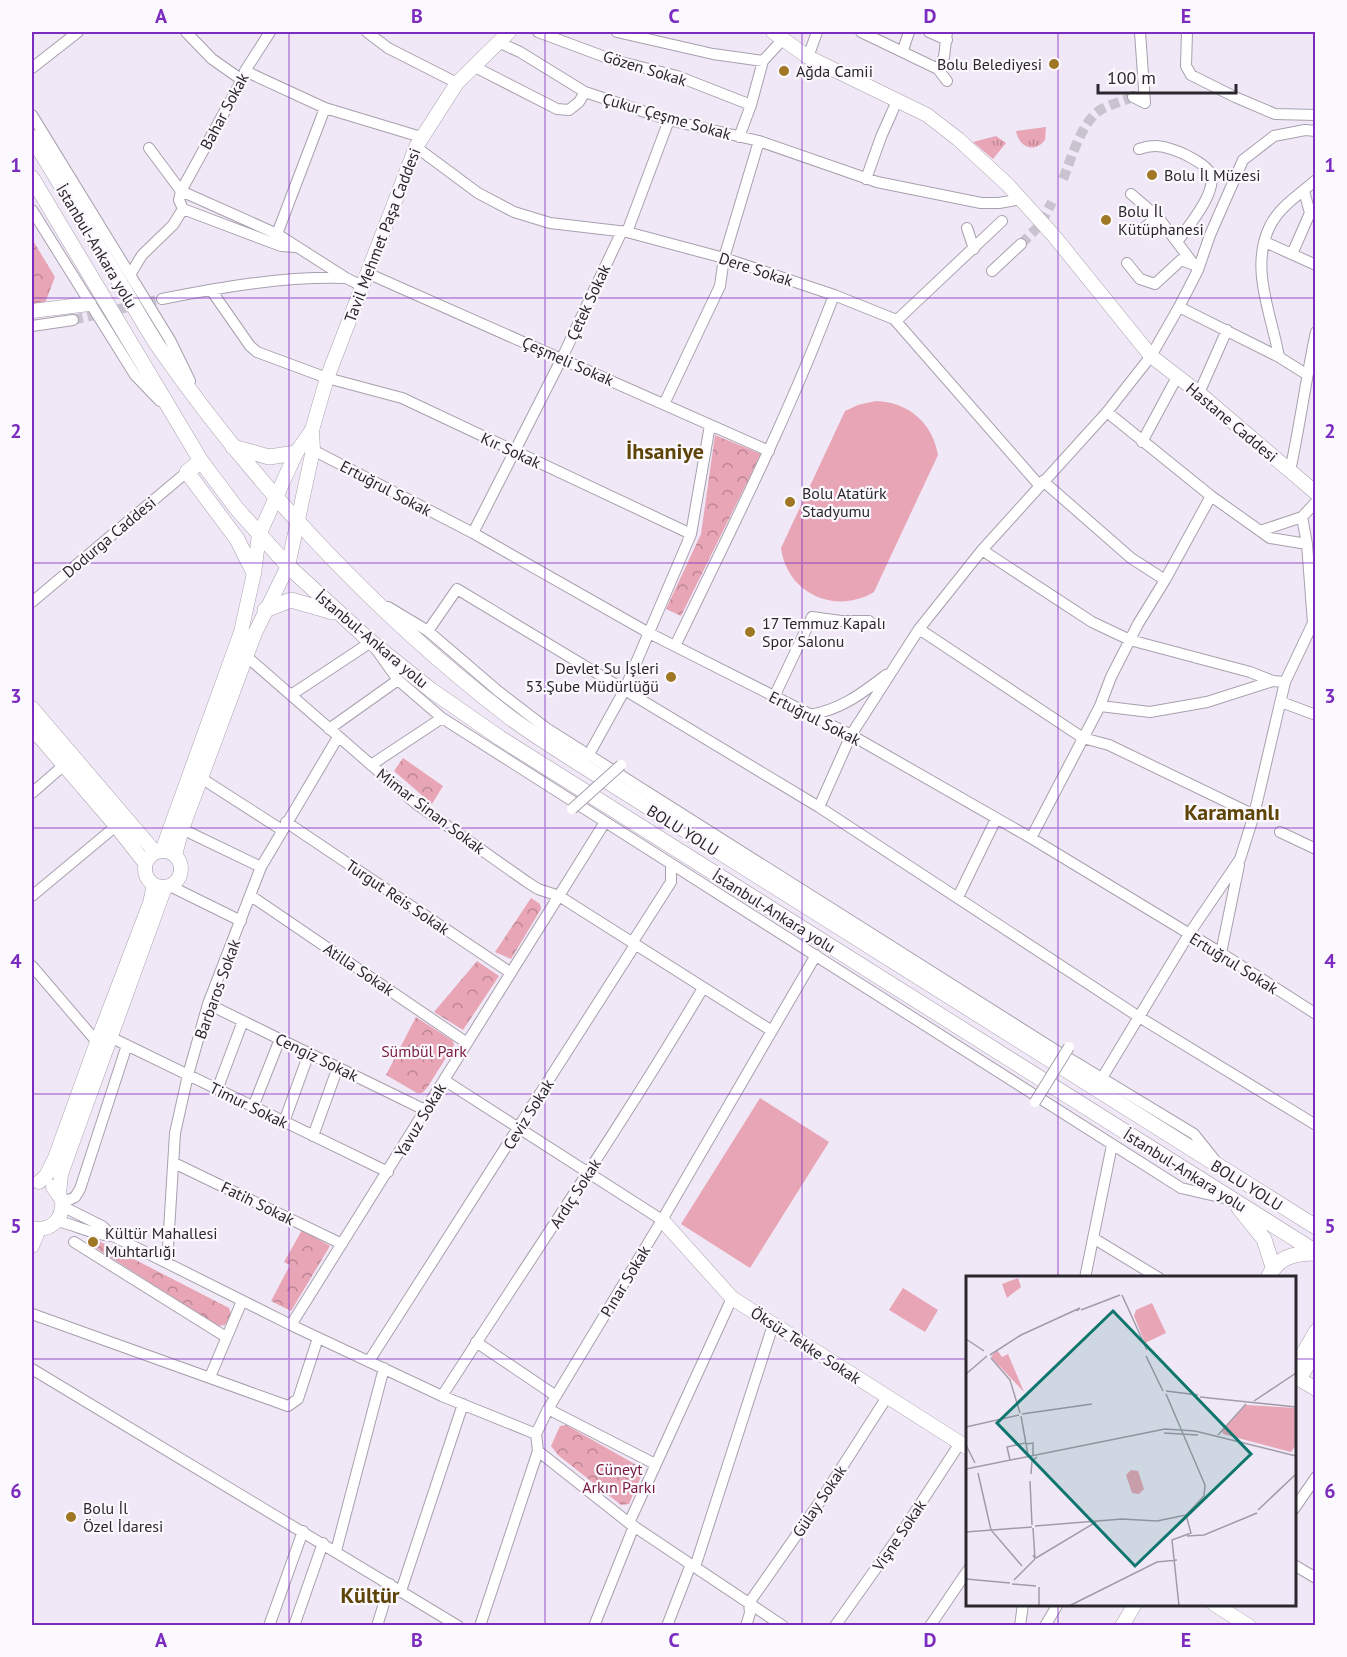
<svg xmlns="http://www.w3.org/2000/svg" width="1347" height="1657" viewBox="0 0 1347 1657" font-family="'PT Sans',sans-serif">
	<defs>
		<pattern id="grass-tufts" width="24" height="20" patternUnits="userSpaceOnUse" patternTransform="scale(1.5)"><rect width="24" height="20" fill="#e8a5b5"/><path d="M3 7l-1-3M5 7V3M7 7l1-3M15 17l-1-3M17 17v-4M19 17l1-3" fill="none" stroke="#bc8694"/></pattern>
		<pattern id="park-crowns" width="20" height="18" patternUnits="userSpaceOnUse" patternTransform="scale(1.5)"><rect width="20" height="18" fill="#e8a5b5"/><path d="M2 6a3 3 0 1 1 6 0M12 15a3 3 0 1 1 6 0" fill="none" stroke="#bc8694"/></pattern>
	</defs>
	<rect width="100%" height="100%" fill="#f1e8f7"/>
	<path fill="url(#grass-tufts)" d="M1046,127l-1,13c-11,14 -26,7 -29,-9z
		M996,136l10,7 -13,16 -20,-17z"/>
	<path fill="url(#park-crowns)" d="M32,239l23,38 -10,26 -13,1z
		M715,435l46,19 -80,162 -15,-7 35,-75z
		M403,758l40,28 -11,18 -38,-33z
		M531,898l9,6 1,5 -30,50 -16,-7z
		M477,961l22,15 -36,54 -29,-18z
		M416,1017l37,24 1,4 -27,43 -5,5h-5l-31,-18z
		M302,1230l28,16 -39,65 -20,-10 19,-36 -6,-3z
		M91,1237l138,71 2,6 -6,11 -7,1 -130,-83z
		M566,1425l74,42 3,5 -14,32 -8,1 -63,-50 -7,-9 9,-20z"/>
	<path fill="#e8a5b5" d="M876,401c32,1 57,22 62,54l-64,137c-38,23 -87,2 -93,-44l64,-137 13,-6z
		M760,1098l69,44 -79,126 -69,-44z
		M903,1288l35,22 -13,22 -36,-22z"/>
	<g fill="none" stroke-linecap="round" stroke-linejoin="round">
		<path stroke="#c9c2cf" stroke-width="10" stroke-dasharray="10 5" stroke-linecap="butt" d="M1063,179c8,-19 19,-60 39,-70 9,-5 21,-8 31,-12
			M1021,244l19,-19 12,-23
			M73,320l89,-21"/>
		<g stroke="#a8a0ae" stroke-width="12">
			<path id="minor" d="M186,32l26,27 30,21
				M270,32l-25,39 -3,9 -61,111 -2,9 4,9 98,37 15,1
				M367,32l21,16 69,35
				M538,32l75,28 64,16 74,29
				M617,32l96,22 50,7
				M861,32l77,37
				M929,32l18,8
				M1187,32l-1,34 5,9 44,22 40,17 41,1
				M498,42l22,10 65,40 84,28 90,21 118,41 104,21h18l22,-4
				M903,50l6,-18
				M808,57l9,-25
				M473,66l84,43 12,1 10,-8 6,-10
				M32,68l46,-36
				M245,71l80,37 96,29
				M947,81l-9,-12 6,-12 3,-25
				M1133,97l12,6 -5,-71
				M32,115l138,225 20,41
				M739,137l12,-32 12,-44 20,-22
				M416,147l62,46 36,19 36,11 77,9 97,26 110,37 60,24 145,166
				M149,148l32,43 96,43 69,44 16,8
				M1139,149c17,-6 29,-2 45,5 8,4 22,11 26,19 9,18 -23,55 -33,69
				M866,179l15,-42 16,-36
				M1131,194l27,23 37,49
				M32,210l103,165 25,26
				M967,228l7,21
				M1144,228l14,-11
				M627,232l42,-112
				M277,234l48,-126
				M1265,242l51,23
				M1292,254l18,-41 -6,-22
				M1127,263l13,16 15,5 26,-24 13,5
				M992,271l29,-27
				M367,273l402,178
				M130,275l12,-20 31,-30 10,-16
				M211,290l39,56 7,6 70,26 75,20 289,136
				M162,299c60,-12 123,-23 184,-21
				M1179,307l100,50
				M896,321l106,-100
				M32,326l41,-6
				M1306,374l-27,-17c-7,-42 -30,-89 -9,-131 9,-19 30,-32 46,-46
				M1199,393l28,-63
				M664,404l56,-118 4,-28 35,-117
				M1107,412l104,84 59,42 37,6
				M1142,442l35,-65
				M307,447l166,86 176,100 202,102 180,103 190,115 95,61
				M1290,471c10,-46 16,-93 26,-139
				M1043,481l88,77 34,22
				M1260,531l42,-14
				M473,533l89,-175 60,-127
				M982,550l110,72 38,18 120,32 23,9 12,1
				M32,602l155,-130
				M388,607l40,24 70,60 48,37 511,323 137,83 20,25
				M919,629l164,109 26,7 145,70
				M428,631l29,-42 362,218 320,210 177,108
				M675,646c56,-116 114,-231 159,-351
				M246,656l169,147 112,79 11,7 21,7 213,135
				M291,695l80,-53 27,38 44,38 739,470 43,10
				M774,697l38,-80 29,4h28
				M1281,702l35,13
				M1100,706l50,6 57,-10 66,-21
				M810,715c32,-6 51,-21 76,-40
				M329,729l69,-49
				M588,756l36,-65 67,-157 19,-109
				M371,765l71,-47
				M201,778l81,52
				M32,793l31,-27
				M819,807l32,-72 68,-106 63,-79 125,-138 44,-56 28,-49 19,-37 12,-35 33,-75 31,-24 31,-6 11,1
				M286,822l225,151
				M182,829l79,38
				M1280,832l36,17
				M1031,838l69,-132 11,-29 27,-53 27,-44 46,-84
				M170,886l71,35
				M32,896l84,-70
				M251,896l216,147
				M958,897l38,-78
				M632,943l39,-61v-18
				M1221,953l18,-88
				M32,966l65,76
				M208,1004l217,106
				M110,1037l278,135
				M1102,1078l87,-144 51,-75 14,-44 31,-133 28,-59 -6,-79 -5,-27 14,-15
				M444,1080l218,140
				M217,1090l26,-69
				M253,1107l27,-68
				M284,1122l25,-69
				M313,1136l25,-69
				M174,1163l168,81
				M62,1203l13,-6 5,-8 47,-144
				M62,1206l40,20 11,10 178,89 151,71 94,38
				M57,1221c19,4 36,14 56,15
				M1093,1238l66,40
				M74,1242l152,95
				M167,1263l8,-130 13,-58 20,-71 53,-137 77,-130
				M1085,1278l27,-133
				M32,1314l256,92 10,-7 20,-61
				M291,1325c106,-167 210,-335 314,-503
				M476,1342l80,54
				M369,1361l266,-416
				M32,1369l426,257
				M210,1377l32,-76
				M442,1396c87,-136 179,-269 261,-408
				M548,1409l107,55
				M538,1451l91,72 154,103
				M1294,1509l22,-32
				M629,1523l103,-225
				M336,1551l48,-183
				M1294,1565l22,13
				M695,1567l78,-242
				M401,1591l62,-187
				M269,1626l34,-95
				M294,1626l29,-83
				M377,1626l13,-42
				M480,1626l58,-175 -2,-17 12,-25 114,-189 154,-265
				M594,1626l40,-100
				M667,1626l24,-62
				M746,1626l4,-13 -1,-10 70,-100 68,-106
				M835,1626l69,-97 56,-86
				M930,1626l38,-56
				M1020,1626l3,-22
				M1045,1626l13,-22"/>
		</g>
		<g stroke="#a8a0ae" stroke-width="15">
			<path id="major" d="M773,32l35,25 119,58 31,24 50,46 46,51 97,120 48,37 117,100
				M32,311l57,-7
				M32,708l123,144
				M32,728l84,98 29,37
				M145 869a18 18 0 1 1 36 0a18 18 0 1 1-36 0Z
				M162,851l79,-219 13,-59 5,-38 37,-82 16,-23
				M175,855l7,-26 73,-196 33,-67 25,-116 -1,-20 15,-52 89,-231 41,-64 52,-51
				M39,1182l7,-6 9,-18 42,-116 53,-139 4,-18
				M59,1194l2,-20 104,-287
				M662,1220l70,78 236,150
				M32,1228c19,4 32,-9 30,-28l-9,-13
				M32,1246l7,-17
				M1294,1369l22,-38
				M1294,1376l22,13
				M1214,1604l35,22
				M1122,1626l13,-22"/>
		</g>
		<g stroke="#a8a0ae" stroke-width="16">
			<path id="highway" d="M32,137c28,46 56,93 84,139 14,23 27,47 42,70 96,138 216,267 350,370 24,18 50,34 75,50l733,461
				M32,178l141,236 28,47 36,48 51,57 83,76 60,48 69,48 816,514
				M233,447l36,10 27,-4
				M201,461l-14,11 50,67 17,34
				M265,610l26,-10 42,12
				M1239,1208l25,31 9,28
				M1268,1278c9,-21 26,-25 48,-25
				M1294,1359h1
				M1299,1379l17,-29"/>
		</g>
		<use href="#minor" stroke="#fff" stroke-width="10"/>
		<use href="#major" stroke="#fff" stroke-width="14"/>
		<use href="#highway" stroke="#fff" stroke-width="15"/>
		<g stroke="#a8a0ae" stroke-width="12" stroke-linecap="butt">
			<path id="minor-bridge" d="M572,809l49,-44
				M1035,1102l34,-55"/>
		</g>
		<use href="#minor-bridge" stroke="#fff" stroke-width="10"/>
	</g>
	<path fill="none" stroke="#7b2cbf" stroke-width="1.5" stroke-opacity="0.55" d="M289,32v1594M545,32v1594M802,32v1594M1058,32v1246M32,298h1284M32,563h1284M32,828h1284M32,1094h1284M32,1359h936M1294,1359h22M1058,1604v22"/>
	<g fill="#9f7725" stroke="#fbf8fe" stroke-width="2">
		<circle cx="1054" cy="64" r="6"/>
		<circle cx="784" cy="71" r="6"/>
		<circle cx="1152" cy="175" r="6"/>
		<circle cx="1106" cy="220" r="6"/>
		<circle cx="790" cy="502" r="6"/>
		<circle cx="750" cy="632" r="6"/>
		<circle cx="671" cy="677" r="6"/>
		<circle cx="93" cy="1242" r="6"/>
		<circle cx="71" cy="1517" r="6"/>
	</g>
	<g text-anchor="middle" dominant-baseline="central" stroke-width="4.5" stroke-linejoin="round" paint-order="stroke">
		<g font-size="16" fill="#2b282d" stroke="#fbf8fe" text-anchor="start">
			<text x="1042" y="64" text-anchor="end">Bolu Belediyesi</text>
			<text x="796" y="71">Ağda Camii</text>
			<text x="1164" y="175">Bolu İl Müzesi</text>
			<text x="1118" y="211">Bolu İl<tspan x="1118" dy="18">Kütüphanesi</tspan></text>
			<text x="802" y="493">Bolu Atatürk<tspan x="802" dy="18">Stadyumu</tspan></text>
			<text x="762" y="623">17 Temmuz Kapalı<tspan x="762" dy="18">Spor Salonu</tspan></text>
			<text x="659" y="668" text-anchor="end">Devlet Su İşleri<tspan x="659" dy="18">53.Şube Müdürlüğü</tspan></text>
			<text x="105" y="1233">Kültür Mahallesi<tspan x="105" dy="18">Muhtarlığı</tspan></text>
			<text x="83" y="1508">Bolu İl<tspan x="83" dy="18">Özel İdaresi</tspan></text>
		</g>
		<g font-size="16" fill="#2b282d" stroke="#fbf8fe">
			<text transform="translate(645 68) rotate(17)">Gözen Sokak</text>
			<text transform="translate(224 111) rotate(-62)">Bahar Sokak</text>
			<text transform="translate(667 116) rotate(16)">Çukur Çeşme Sokak</text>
			<text transform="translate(382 235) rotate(-69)">Tavil Mehmet Paşa Caddesi</text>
			<text transform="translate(97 246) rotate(59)">İstanbul-Ankara yolu</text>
			<text transform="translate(756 269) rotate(18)">Dere Sokak</text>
			<text transform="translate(588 302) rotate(-65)">Çetek Sokak</text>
			<text transform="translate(568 361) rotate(24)">Çeşmeli Sokak</text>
			<text transform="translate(1232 422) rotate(40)">Hastane Caddesi</text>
			<text transform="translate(511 450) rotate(25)">Kır Sokak</text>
			<text transform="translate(386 488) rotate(28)">Ertuğrul Sokak</text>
			<text transform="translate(109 537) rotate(-40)">Dodurga Caddesi</text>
			<text transform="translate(372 639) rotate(40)">İstanbul-Ankara yolu</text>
			<text transform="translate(815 718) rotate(27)">Ertuğrul Sokak</text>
			<text transform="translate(431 811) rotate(37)">Mimar Sinan Sokak</text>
			<text transform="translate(683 830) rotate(32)">BOLU YOLU</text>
			<text transform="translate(398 897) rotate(34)">Turgut Reis Sokak</text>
			<text transform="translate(774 911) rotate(32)">İstanbul-Ankara yolu</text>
			<text transform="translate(1234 963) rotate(32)">Ertuğrul Sokak</text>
			<text transform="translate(359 969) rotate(34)">Atilla Sokak</text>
			<text transform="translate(217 989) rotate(-70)">Barbaros Sokak</text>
			<text transform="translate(317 1057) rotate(26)">Cengiz Sokak</text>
			<text transform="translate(249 1105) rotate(26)">Timur Sokak</text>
			<text transform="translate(528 1114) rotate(-58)">Ceviz Sokak</text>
			<text transform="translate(420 1120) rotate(-59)">Yavuz Sokak</text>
			<text transform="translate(1185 1170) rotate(32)">İstanbul-Ankara yolu</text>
			<text transform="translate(1247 1185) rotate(32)">BOLU YOLU</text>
			<text transform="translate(575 1193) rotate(-57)">Ardıç Sokak</text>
			<text transform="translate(258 1203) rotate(26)">Fatih Sokak</text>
			<text transform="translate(625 1281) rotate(-59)">Pınar Sokak</text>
			<text transform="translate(806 1345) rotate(33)">Öksüz Tekke Sokak</text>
			<text transform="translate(819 1501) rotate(-56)">Gülay Sokak</text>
			<text transform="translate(899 1535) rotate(-56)">Vişne Sokak</text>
		</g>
		<g font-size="16" fill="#781a3d" stroke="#fbf8fe">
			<text x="424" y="1051">Sümbül Park</text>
			<text x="619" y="1469">Cüneyt<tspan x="619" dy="18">Arkın Parkı</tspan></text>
		</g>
		<g font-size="22" font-weight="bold" fill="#5f4407" stroke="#fbf8fe">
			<text x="665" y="451">İhsaniye</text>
			<text x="1232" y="812">Karamanlı</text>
			<text x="370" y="1595">Kültür</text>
		</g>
	</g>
	<g transform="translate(966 1276)">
		<rect width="330" height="330" fill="#f1e8f7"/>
		<path d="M52,2l3,9 -14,11 -5,-14z" fill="#e8a5b5"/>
		<path d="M186,27l14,30 -21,10 -11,-27 2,-6zM31,74l5,7 6,-3 16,38 -33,-35z" fill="#e8a5b5"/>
		<path d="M280,129l50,3v37l-5,7 -68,-18 -1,-3z" fill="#e8a5b5"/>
		<path d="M165,194l7,1 6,18 -5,5 -7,-1 -6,-18z" fill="#e8a5b5"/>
		<path fill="none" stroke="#a29ba6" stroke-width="1.5" d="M156,19l25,55M115,34l39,-15M0,63l18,12M24,79l31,-20 59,-27 -3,3M180,80l17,35M25,82l19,22 10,33M0,98l21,-18M200,115l32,4M200,118l39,91 -1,11 -18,19M234,121l96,10M288,125l42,-28M56,138l70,-10M55,140l7,39M0,151l53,-12M198,157l34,2M252,159l28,-31M60,168l7,-1v12M0,169l9,18M44,184l-3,-13 18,-4M0,193l199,-40 30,2 101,25M12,197l13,57 31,36M65,198l1,-13 5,-4M64,205l2,44M292,234l38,-36M69,250l87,-7 35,2 29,-6M67,252l2,31 -2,-4M0,256l66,-5M221,260l17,-1 53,-22M70,282l60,-36M0,303l44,4M48,304l21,-21M46,308l24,2M73,330v-19M103,330l88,-44 20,-2M213,330l-7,-66 19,-7 -5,-18"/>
		<path fill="#0f766e" fill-opacity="0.15" stroke="#0f766e" stroke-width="3" d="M147,35l138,143 -116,112 -138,-143z"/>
		<rect width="330" height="330" fill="none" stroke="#2b282d" stroke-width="3"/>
	</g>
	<rect width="1347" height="1657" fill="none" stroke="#fbf8fe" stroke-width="66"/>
	<path d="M1098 84v9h138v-9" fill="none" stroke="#2b282d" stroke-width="3"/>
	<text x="1107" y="84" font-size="18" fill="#2b282d" stroke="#fbf8fe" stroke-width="4.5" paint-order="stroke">100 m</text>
	<rect x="33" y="33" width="1281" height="1591" fill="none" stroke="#7b2cbf" stroke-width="2"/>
	<g font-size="20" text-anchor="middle" font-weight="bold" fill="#7b2cbf">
		<text x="161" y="23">A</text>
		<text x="417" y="23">B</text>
		<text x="674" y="23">C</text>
		<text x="930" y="23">D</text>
		<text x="1186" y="23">E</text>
		<text x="16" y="172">1</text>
		<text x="1330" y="172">1</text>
		<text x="16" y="438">2</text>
		<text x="1330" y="438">2</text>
		<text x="16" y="703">3</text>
		<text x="1330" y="703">3</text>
		<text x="16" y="968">4</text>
		<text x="1330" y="968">4</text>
		<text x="16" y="1233">5</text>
		<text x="1330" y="1233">5</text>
		<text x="16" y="1498">6</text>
		<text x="1330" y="1498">6</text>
		<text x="161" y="1647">A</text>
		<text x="417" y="1647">B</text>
		<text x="674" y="1647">C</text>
		<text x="930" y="1647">D</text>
		<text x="1186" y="1647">E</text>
	</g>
</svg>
